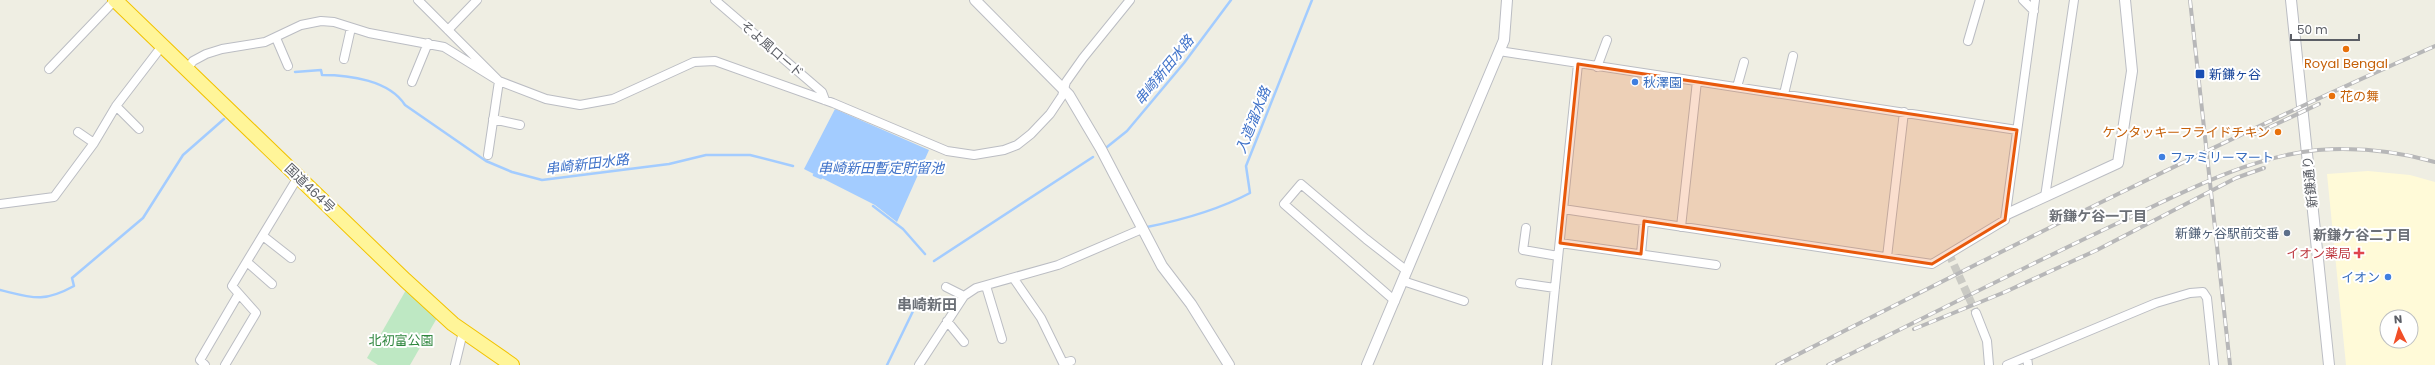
<svg xmlns="http://www.w3.org/2000/svg" width="2435" height="365" viewBox="0 0 2435 365" font-family="Poppins,'Noto Sans JP',sans-serif">
	<rect width="100%" height="100%" fill="#efeee3"/>
	<path fill="#fffad8" fill-rule="evenodd" d="M2368,171l42,4 25,7v183h-89l-19,-191zM2387,317h24v24h-24z"/>
	<path fill="#bee8c3" d="M406,290l31,28 -27,47h-32l-11,-7z"/>
	<path fill="#a3ccff" d="M835,109l94,41 -32,72 -22,-17 -71,-36z"/>
	<g fill="none" stroke-linecap="round" stroke-linejoin="round">
		<path stroke="#a3ccff" stroke-width="2.5" d="M295,72l26,-2 1,5c27,0 67,5 83,30l81,56 26,11 30,8 127,-16 37,-9h44l43,11
			M1107,147l20,-16 57,-68 47,-63
			M814,175l7,3
			M873,206l30,23 22,25
			M1147,227c35,-7 71,-17 103,-34l-4,-27 66,-166
			M934,261l159,-104
			M0,290c33,8 43,13 74,-4l-2,-8 71,-60 40,-63 41,-36
			M887,365l28,-58"/>
		<path stroke="#cacac4" stroke-width="8" stroke-dasharray="8 4" stroke-linecap="butt" d="M1949,254l27,59"/>
		<g stroke="#bbbdc3" stroke-width="10">
			<path id="minor" d="M418,0l81,81 -11,74
				M715,0l107,92 3,8
				M2023,0l11,11
				M448,30l29,-30
				M276,38l12,28
				M1968,41l12,-41
				M1499,51l518,79
				M344,59l7,-31
				M1597,67l10,-27
				M49,69l66,-69
				M187,69l6,-8 13,-7 16,-5 43,-7 36,-17 20,-4 13,1 35,11 75,14 55,34 47,18 34,6 33,-6 81,-37 21,-1 118,42 114,48 27,4 30,-5 13,-5 14,-11 19,-20 12,-18 4,-14 17,-24 47,-58
				M412,82l16,-39
				M1737,87l7,-25
				M1784,94l9,-38
				M116,106l23,23
				M493,119l27,6
				M78,132l16,11
				M2045,197l29,-197
				M0,204l54,-7 40,-54 22,-37 46,-60
				M1563,209l369,55 73,-44 30,-220
				M1681,227l16,-146
				M1526,228l-3,22 35,6
				M263,236l28,22
				M1560,243l156,22
				M1641,254l3,-33
				M1887,257l17,-145
				M247,262l25,22
				M1014,279l27,39 22,45 8,-2
				M1403,281l61,20
				M1520,283l35,5
				M986,286l16,53
				M946,287l18,9
				M1395,301l-111,-97 17,-20 65,55 41,32
				M1976,313l11,28 2,24
				M947,321l17,21
				M2027,357l1,8
				M205,365l-5,-5 38,-65
				M225,365l31,-52 -24,-27 66,-109
				M455,365l7,-29 4,-4
				M919,365l45,-69 12,-8 82,-23 84,-36
				M1547,365l31,-301
				M2007,365l149,-62 34,-10 13,-1 4,6 7,67"/>
		</g>
		<g stroke="#bbbdc3" stroke-width="12">
			<path id="tertiary" d="M975,0l94,95 32,54 61,117 29,38 38,61
				M2291,0l38,365
				M2007,214l111,-51 14,-92 -7,-71
				M1367,365l137,-325 3,-40"/>
		</g>
		<g stroke="#f2c300" stroke-width="16">
			<path id="trunk" d="M115,0l290,280 48,44 59,41"/>
		</g>
		<use href="#minor" stroke="#fff" stroke-width="8"/>
		<use href="#tertiary" stroke="#fff" stroke-width="10"/>
		<use href="#trunk" stroke="#fff599" stroke-width="14"/>
		<g stroke="#b7b7b8" stroke-width="4">
			<path id="rail" d="M2190,0l40,365
				M2255,134l64,-30
				M1914,329l91,-37 92,-42 139,-72 28,-10
				M1777,365c217,-110 435,-221 658,-319
				M1828,365c96,-47 192,-96 290,-142 62,-29 129,-66 200,-73 40,-3 78,1 117,12"/>
		</g>
		<use href="#rail" stroke="#fff" stroke-width="2.5" stroke-dasharray="8" stroke-linecap="butt"/>
	</g>
	<path fill="#e8590c" fill-opacity="0.2" stroke="#e8590c" stroke-width="3" stroke-linejoin="round" d="M1578,64l439,66 -12,90 -73,44 -288,-43 -3,33 -81,-11z"/>
	<g fill="#e8710a" stroke="#fff" stroke-width="1.5">
		<circle cx="2346" cy="49" r="4"/>
		<circle cx="2332" cy="96" r="4"/>
		<circle cx="2278" cy="132" r="4"/>
	</g>
	<rect fill="#1a4fb4" stroke="#fff" stroke-width="1.5" x="2195" y="69" width="10" height="10" rx="2"/>
	<g fill="#3f7fe0" stroke="#fff" stroke-width="1.5">
		<circle cx="1635" cy="82" r="4"/>
		<circle cx="2162" cy="157" r="4"/>
		<circle cx="2388" cy="277" r="4"/>
	</g>
	<circle fill="#5c6f8a" stroke="#fff" stroke-width="1.5" cx="2287" cy="233" r="4"/>
	<path fill="#e0444e" stroke="#fff" stroke-width="1.5" d="M2357 247h4v4h4v4h-4v4h-4v-4h-4v-4h4z"/>
	<g text-anchor="middle" dominant-baseline="central" stroke-width="4" stroke-linejoin="round" paint-order="stroke">
		<g font-size="13" fill="#5b5e65" stroke="#fff">
			<text transform="translate(772 49) rotate(41)">そよ風ロード</text>
			<text transform="translate(2310 182) rotate(-96)">新鎌通り</text>
			<text transform="translate(310 188) rotate(44)">国道464号</text>
		</g>
		<g font-size="13" fill="#c56008" stroke="#fff">
			<text x="2346" y="63">Royal Bengal</text>
			<text x="2340" y="96" text-anchor="start">花の舞</text>
			<text x="2270" y="132" text-anchor="end">ケンタッキーフライドチキン</text>
		</g>
		<g font-size="13" fill="#164399" stroke="#fff" text-anchor="start">
			<text x="2209" y="74">新鎌ヶ谷</text>
		</g>
		<g font-size="13" fill="#366cbe" stroke="#fff" text-anchor="start">
			<text x="1643" y="82">秋澤園</text>
			<text x="2170" y="157">ファミリーマート</text>
			<text x="2380" y="277" text-anchor="end">イオン</text>
		</g>
		<g font-size="13" fill="#4e5e75" stroke="#fff" text-anchor="end">
			<text x="2279" y="233">新鎌ヶ谷駅前交番</text>
		</g>
		<g font-size="13" fill="#be3a42" stroke="#fff" text-anchor="end">
			<text x="2351" y="253">イオン薬局</text>
		</g>
		<g font-size="13" fill="#30873f" stroke="#fff">
			<text x="401" y="340">北初富公園</text>
		</g>
		<g font-size="14" font-style="italic" fill="#3f72c9" stroke="#fff">
			<text transform="translate(1164 70) rotate(-51)">串崎新田水路</text>
			<text transform="translate(1253 120) rotate(-68)">入道溜水路</text>
			<text transform="translate(587 164) rotate(-7)">串崎新田水路</text>
			<text x="881" y="168">串崎新田暫定貯留池</text>
		</g>
		<g font-size="14" font-weight="bold" fill="#6c7077" stroke="#fff">
			<text x="2098" y="216">新鎌ケ谷一丁目</text>
			<text x="2362" y="235">新鎌ケ谷二丁目</text>
		</g>
		<g font-size="15" font-weight="bold" fill="#6c7077" stroke="#fff">
			<text x="927" y="304">串崎新田</text>
		</g>
	</g>
	<g transform="translate(2399 329) rotate(355)"><circle r="19" fill="#ffffff" stroke="#bdbfc1"/>
	<path d="M0-3L7 15L0 10L-7 15Z" fill="#f14e27"/>
	<text y="-6" font-size="11" font-weight="bold" text-anchor="middle" fill="#5b5e65">N</text>
	</g>
	<path d="M2291 34v6h68v-6" fill="none" stroke="#5b5e65" stroke-width="2"/>
	<text x="2297" y="34" font-size="12" fill="#5b5e65" stroke="#ffffff" stroke-width="3" paint-order="stroke">50 m</text>
</svg>
